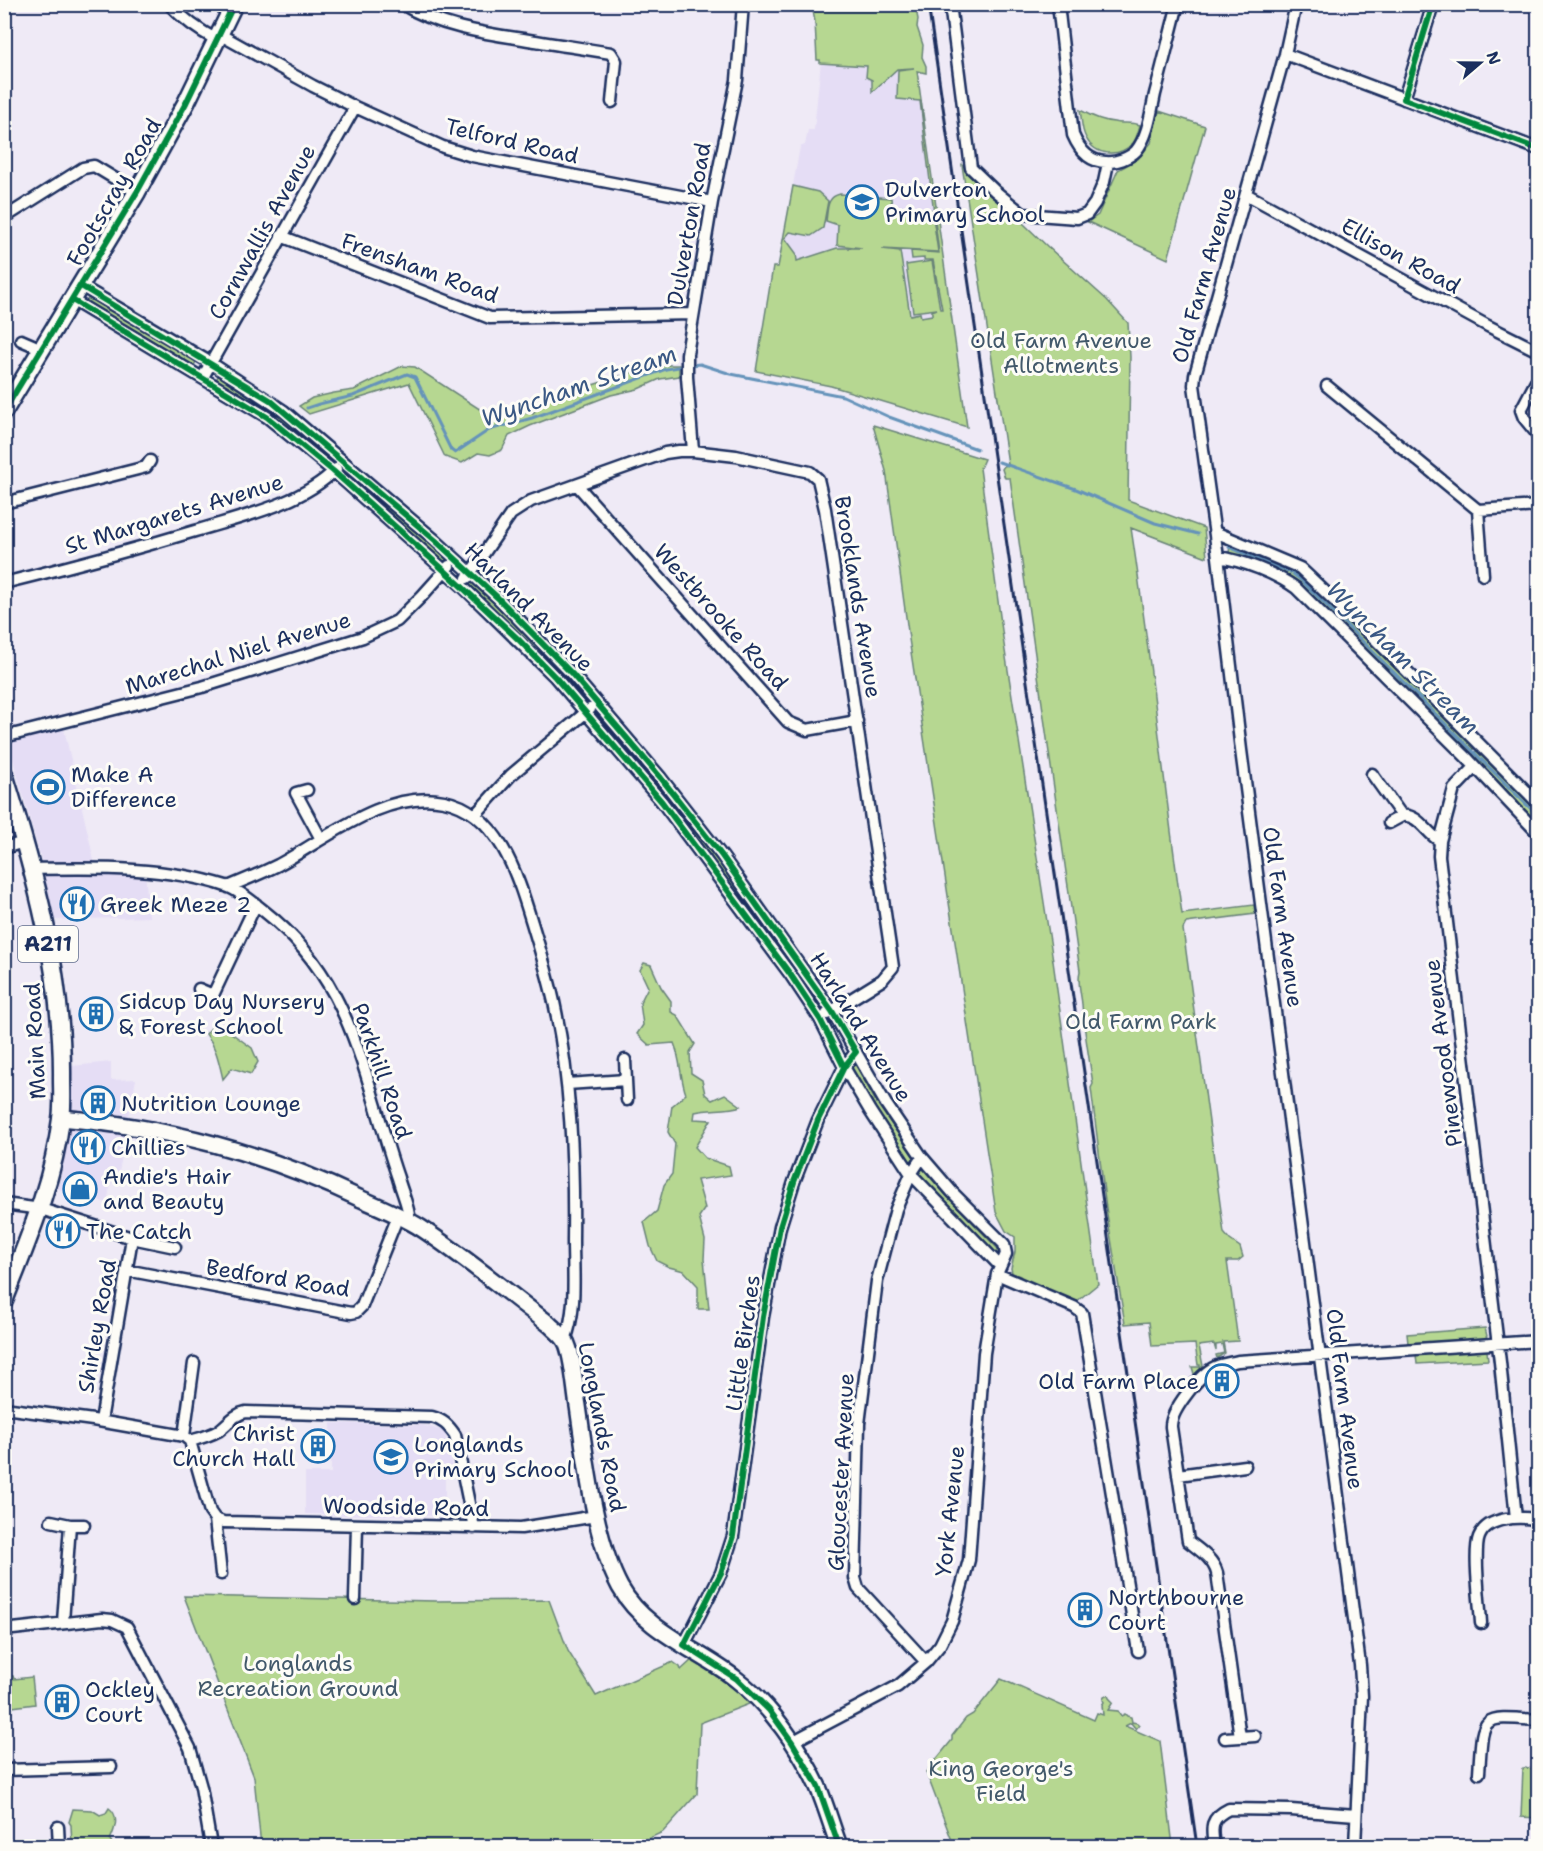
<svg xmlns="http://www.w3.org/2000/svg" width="1543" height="1851" viewBox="0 0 1543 1851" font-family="'Shantell Sans',sans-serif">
	<rect width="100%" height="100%" fill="#efeaf6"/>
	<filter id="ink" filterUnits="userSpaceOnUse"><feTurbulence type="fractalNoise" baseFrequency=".0167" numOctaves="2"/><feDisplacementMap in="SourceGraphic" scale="12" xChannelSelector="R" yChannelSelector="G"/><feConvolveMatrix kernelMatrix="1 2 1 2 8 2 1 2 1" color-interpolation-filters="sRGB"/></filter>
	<g filter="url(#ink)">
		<path fill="#e5ddf5" d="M812,5h95l60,422 -136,-41 -75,-15 17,-104h5l22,-120 5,-2 3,-15h6l7,-69 -4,-1 -2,-38z
			M64,729l32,140 49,2 4,46 -95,3 -14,-65 -32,-113z
			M111,1062v18l25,-1 -19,104 -6,-1 -4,21 -49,-14 13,-69 1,-54z
			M331,1423l91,2 19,5 4,4 8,37 -8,1v44l-140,-2v-41h26z"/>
		<path fill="#b6d791" stroke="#688378" stroke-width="1.5" d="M812,5h103l3,14 -1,8 6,18 -1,12 4,9v7l-9,-2 50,356 -136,-41 -75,-15 17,-104h5l15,-81 25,6 10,9 -5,27 -12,8 -21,-4 -5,6 11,15 1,8 40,-13h25l-25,-3 1,-20 -12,-4c2,-12 0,-24 14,-27l51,4 1,9 40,3 6,42 -56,-3 18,2 10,64 10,-2 1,4 11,-2v-4l5,-2 -24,3 -7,-47 26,-4 8,48h2l-9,-49h-9v-2l-12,1 -1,-8 28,2 -19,-152 -23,-2 1,-29 16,-2 -17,1 -25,23v-12l-6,-3 1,-11 -47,-3v-3h-3l-2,-38z
			M1080,110c11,6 22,11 34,12 9,2 17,0 26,3 -2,7 -3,13 -7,18 -14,15 -38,13 -47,-5 -5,-9 -4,-18 -6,-28z
			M1159,111l46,15 -37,133 -80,-37 10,-7 20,-45 20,-11 13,-16z
			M962,165l86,82 59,53 21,23 2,34 -2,143 76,28 3,29 -76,-29c20,129 33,258 51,386l72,-9 1,9 -69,9 -3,6 41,304 6,7 10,7 3,10 -5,4h-11l11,80 -15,1 2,11 -8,5 -1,-3 8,-2 -2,-9 -6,1v6l-2,-7 -15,2 4,20 -8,8h-1l-2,-7h8v-2h-2l-3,-21 -43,2 -3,-24 -24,2 -19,-116 -15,-120 2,-4c-4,-27 -9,-53 -11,-80 -1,-11 -5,-22 -2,-33l-70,-493h-5l-3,-9 2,-3 4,-1 -1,-8z
			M89,297l107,64 -2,5 -108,-64z
			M663,365h16v11l-19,3 -22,10 -27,6 -81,31 -21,10 -7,14 -12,5 -12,-2 -16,10 -17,-6 -36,-74 -100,31 -10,-8 13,-8 22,-5 20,-3 48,-24 13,1 66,43 35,4 17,-1 17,-17 14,-2 76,-24z
			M219,374l49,30 60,50v3l-2,1 -7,-3 -59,-49 -44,-26z
			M873,425l111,34 -4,9 23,170 49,316 46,330 -22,18 -53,-22 -3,-4 -8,-3 -1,-5 4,-16v-15l-9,-6 -10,-19 -87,-573 -23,-168z
			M351,475h2l94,83 1,3 -5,1 -93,-83z
			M1232,544l59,23 14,10 171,170 -6,6c-12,-5 -19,-17 -26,-27l-7,-2 -127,-127 -81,-44 1,-8z
			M471,581l82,79 37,43 -5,1 -20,-24 -96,-94z
			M597,711l81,95 -1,4 -2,1 -80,-94v-5z
			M1478,749l60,60v14l-66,-67z
			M684,815l81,109 -1,1h-4l-79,-106z
			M644,963l7,2 10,22 10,14v11l6,3 18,29 -5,8 1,21 11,7 3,14 7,6 13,-6 16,12c-15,5 -31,2 -46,6l-1,7 17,1 -16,27 10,11 24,8 2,9 -34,5 8,28 -6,9 6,23 -1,19 5,50h-11v-23l-14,-15 -15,-4 -12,-6 -7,-15 -6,-24 13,-11 7,-26 8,-11 3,-30 -7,-12 4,-26 14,-12c-6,-16 -5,-34 -12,-51l-25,2 -12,-11 6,-9 -3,-22 8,-16 -8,-17z
			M220,1025l32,23 6,14 -7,12 -19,-6 -9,11c-4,-16 -6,-31 -17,-45l5,-6z
			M852,1063l4,2 20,37 38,55 -2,5 -3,-1 -19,-25 -40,-67v-5z
			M919,1168l5,2 19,22 55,57v4l-3,1 -77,-80 -1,-2z
			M1485,1328l2,8 -3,3 -76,4 -1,-9z
			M1486,1350l1,1 1,9 -71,4 -1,-9z
			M184,1596l252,5 113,-1 19,51 28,45 77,-34 7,5 1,3 12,-11 45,33 11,12 -49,19 -3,71 -34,38 -31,14h-371l-7,-69z
			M5,1676h8l1,3 18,-2 3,27 -30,4z
			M1001,1679l93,41 3,-7 6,2 -1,-10 2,-3 -1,-2 1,-3 4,-2 1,3 4,4 -5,8 10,1 3,5 4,-2 2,2 4,1 1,5 5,1 2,2 -3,4 -5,-6 -6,3 35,15 13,105h-219l-28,-74 26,-32v-4l14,-18 7,-4z
			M1523,1768l15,1v49l-17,-1z
			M109,1808c11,8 6,21 1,32l4,6h-42l-1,-21 -2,-3 4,-13 19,1 8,5 6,-2z"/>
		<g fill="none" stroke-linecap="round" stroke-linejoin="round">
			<path stroke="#6593ba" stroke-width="3" d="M691,365l9,-1 31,10 112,22 46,21 88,32
				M307,408l12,-4 34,-8 54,-22 8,3 36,73 4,3 34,-23 43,-12 134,-49 19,-3
				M999,462l77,27 79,34 43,11
				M1229,547l63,26 9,7 237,236"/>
			<g stroke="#1b2f5e" stroke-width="15">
				<path id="street" d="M169,4c15,16 29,26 48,36
					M402,4c36,22 79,29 121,35 29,5 58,9 88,14l5,8 -4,41
					M950,4l21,164 24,23 28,23 54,4 10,-4 8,-11 9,-21 4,-19
					M1058,4l15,131c6,14 16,27 33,27 10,1 23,-4 30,-11 12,-14 15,-39 19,-57 8,-30 15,-60 23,-90
					M1296,4l-11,50 -90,321 -1,10 24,172 23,193 119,915 2,31 -7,150
					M219,34l94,52 42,21 88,40 29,9 240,46
					M1285,54l253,95
					M1404,99l29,-95
					M1246,194l242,132 50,25
					M7,216l76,-48 11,-2 43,26
					M281,236l209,82 203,-4
					M81,286l130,77 73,48 151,129 63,58 74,76 89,104 61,78 110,155 54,93 36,53 31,36 51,51 2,10 -9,20 -13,79 -15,207 -17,61 -12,24 -14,17 -28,24 -106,56
					M72,300l195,117 66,54 128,114 94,92 107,125 128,172 30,45 24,48 26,44 41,63 89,92
					M21,340l21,9
					M203,377l152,-270
					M1538,378l-17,32 3,8 14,17
					M1327,386l151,124 60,-4
					M693,451l-6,-74v-23l25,-152 25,-122 6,-76
					M577,485l211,237 19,8 50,-9
					M4,503l142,-36 4,-6
					M1478,510l5,65
					M1215,532l85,36 75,71 163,164
					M1218,557c24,3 59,17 78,31l171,170 71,75
					M467,578l44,-64 20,-13 134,-48 14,-2h14l43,5 74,16 8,7 7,30 68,458 -11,13 -55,34
					M4,583c65,-16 128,-33 191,-52 46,-14 107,-27 141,-62
					M4,737l198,-50 161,-50 34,-16 25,-25 27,-30
					M1475,767l-21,22 -14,52 -1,15 61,506 16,156
					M1372,774l30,42c16,-3 25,18 38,25
					M307,790l-11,3 25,46
					M475,815l36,-40 79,-66
					M1389,823l13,-7
					M4,848l20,-6
					M32,869c64,-1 132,-3 194,17 14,5 27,16 38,25 64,50 88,113 110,189 8,26 15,52 24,78 4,15 11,28 12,44
					M228,887c17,-7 34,-14 50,-22 48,-26 108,-76 166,-64 55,11 74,76 88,122 8,26 16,53 22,79 17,79 20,159 19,239 0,33 4,69 -8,99
					M199,989l14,6 43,-91
					M625,1060l1,20
					M567,1084l59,-4 1,20
					M922,1157l-11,17 -15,35 -19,72 -18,143 -4,154 3,10 68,74
					M4,1204l37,5 91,29 -31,183
					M132,1238l43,9
					M126,1270l225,43 5,-1 6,-6 36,-90
					M997,1274l77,33 8,6 56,338
					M4,1408l89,12 91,16 6,5 20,71 5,7 8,3 298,6 75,-12
					M184,1436l10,-73
					M190,1441c10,-3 19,-5 28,-10 10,-7 16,-17 28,-19l186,5c11,3 16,8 23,18l19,93
					M1178,1475l67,-9
					M215,1519l6,55
					M51,1521l19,4 -7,97
					M70,1525h14
					M355,1599l2,-73
					M1481,1623c-1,-19 -8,-71 -2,-86 8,-21 42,-21 59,-17
					M4,1630l98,-11 10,1 15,7 63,121 11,39 10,59
					M684,1645l37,-72 12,-37 30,-219 17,-90 14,-45 24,-62 26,-53 12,-15
					M1240,1737l-23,-164c-4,-15 -18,-23 -29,-32l-17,-114c-1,-16 29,-53 44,-60 7,-3 15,-4 23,-6l300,-20
					M1225,1738l30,-2
					M4,1770l107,-3
					M1479,1773c4,-59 0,-57 59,-53
					M58,1827l1,19
					M1214,1846c-3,-19 -4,-28 15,-37l62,1 65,5"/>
			</g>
			<g stroke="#1b2f5e" stroke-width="20">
				<path id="secondary" d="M61,1118c106,9 202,34 298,80 21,9 43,18 62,30 44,29 86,64 128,96 5,5 12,10 16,16 8,13 10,50 13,66 8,55 16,132 42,181 25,45 78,62 116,92 34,26 64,69 82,108 8,19 14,40 21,59"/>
			</g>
			<g stroke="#1b2f5e" stroke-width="21">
				<path id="primary" d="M4,411l133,-219 49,-89 48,-99
					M4,774c31,99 59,200 58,304 0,13 1,28 -1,41 -8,64 -34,123 -57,182"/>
			</g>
			<use href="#street" stroke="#fdfcf7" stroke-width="10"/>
			<use href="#secondary" stroke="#fdfcf7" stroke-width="15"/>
			<use href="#primary" stroke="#fdfcf7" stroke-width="16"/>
			<path stroke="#1b2f5e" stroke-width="3" d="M928,4l269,1842"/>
			<g stroke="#fdfcf7" stroke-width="10">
				<path id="cycleway" d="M1433,4l-29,95 134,50
					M81,286l189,114 165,140 63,58 74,76 89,104 61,78 110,155 24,41 -12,15 -26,53 -24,62 -14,45 -17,90 -30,219 -12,37 -37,72 53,34 32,31 23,32 26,44 21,60
					M72,300l195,117 66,54 112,100 74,69 36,37 107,125 128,172 30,45 24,48
					M4,411l133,-219 49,-89 48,-99"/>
			</g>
			<use href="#cycleway" stroke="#00873e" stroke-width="6"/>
		</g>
	</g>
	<defs>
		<g id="school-ring" transform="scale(1.725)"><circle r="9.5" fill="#fdfcf7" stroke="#1f6fb2" stroke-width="1.5"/><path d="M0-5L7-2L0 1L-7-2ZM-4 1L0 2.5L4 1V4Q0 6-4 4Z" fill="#1f6fb2"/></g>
		<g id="stadium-ring" transform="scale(1.725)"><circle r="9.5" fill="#fdfcf7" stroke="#1f6fb2" stroke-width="1.5"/><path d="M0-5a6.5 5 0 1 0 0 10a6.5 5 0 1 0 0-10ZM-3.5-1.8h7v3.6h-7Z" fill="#1f6fb2"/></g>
		<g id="restaurant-ring" transform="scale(1.725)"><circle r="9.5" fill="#fdfcf7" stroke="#1f6fb2" stroke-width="1.5"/><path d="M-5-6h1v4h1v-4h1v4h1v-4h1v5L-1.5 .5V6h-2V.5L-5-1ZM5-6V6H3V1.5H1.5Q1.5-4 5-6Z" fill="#1f6fb2"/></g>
		<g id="building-ring" transform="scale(1.725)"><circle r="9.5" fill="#fdfcf7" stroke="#1f6fb2" stroke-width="1.5"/><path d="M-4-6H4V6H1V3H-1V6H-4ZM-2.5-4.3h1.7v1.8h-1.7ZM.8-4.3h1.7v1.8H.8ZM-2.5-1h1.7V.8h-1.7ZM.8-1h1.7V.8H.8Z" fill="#1f6fb2"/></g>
		<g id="shop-ring" transform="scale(1.725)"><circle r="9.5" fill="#fdfcf7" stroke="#1f6fb2" stroke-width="1.5"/><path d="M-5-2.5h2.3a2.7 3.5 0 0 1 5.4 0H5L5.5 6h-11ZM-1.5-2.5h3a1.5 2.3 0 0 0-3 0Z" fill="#1f6fb2"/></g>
	</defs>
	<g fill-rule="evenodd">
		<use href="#school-ring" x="862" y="202"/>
		<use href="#stadium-ring" x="48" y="787"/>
		<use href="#restaurant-ring" x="77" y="904"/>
		<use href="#building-ring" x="96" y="1014"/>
		<use href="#building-ring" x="98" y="1103"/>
		<use href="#restaurant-ring" x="88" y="1147"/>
		<use href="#shop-ring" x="80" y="1189"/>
		<use href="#restaurant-ring" x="63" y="1231"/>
		<use href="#building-ring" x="1222" y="1381"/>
		<use href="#building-ring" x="318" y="1446"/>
		<use href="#school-ring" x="391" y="1457"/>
		<use href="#building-ring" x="1085" y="1610"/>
		<use href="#building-ring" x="62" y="1702"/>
	</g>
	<g text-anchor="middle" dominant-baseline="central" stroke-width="6" stroke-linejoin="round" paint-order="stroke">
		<rect fill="#fdfcf7" stroke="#5f6c8c" stroke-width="1.5" x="18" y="926" width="60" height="36" rx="4.5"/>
		<g font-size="21" font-weight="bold" fill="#1b2f5e">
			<text x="48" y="944">A211</text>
		</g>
		<g font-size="22" fill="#1b2f5e" stroke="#fdfcf7">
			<text transform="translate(512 141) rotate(13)">Telford Road</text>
			<text transform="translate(114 192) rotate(-60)">Footscray Road</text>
			<text transform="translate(689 224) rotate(-80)">Dulverton Road</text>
			<text transform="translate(262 232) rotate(-61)">Cornwallis Avenue</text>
			<text transform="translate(1401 256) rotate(29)">Ellison Road</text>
			<text transform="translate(420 268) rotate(20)">Frensham Road</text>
			<text transform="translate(1204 275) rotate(-74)">Old Farm Avenue</text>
			<text transform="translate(174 514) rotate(-17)">St Margarets Avenue</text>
			<text transform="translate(858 597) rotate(81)">Brooklands Avenue</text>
			<text transform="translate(529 607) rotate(45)">Harland Avenue</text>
			<text transform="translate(721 617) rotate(48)">Westbrooke Road</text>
			<text transform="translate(238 653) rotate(-17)">Marechal Niel Avenue</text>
			<text transform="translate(1283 917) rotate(82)">Old Farm Avenue</text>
			<text transform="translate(861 1027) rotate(58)">Harland Avenue</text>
			<text transform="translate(35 1041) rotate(-93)">Main Road</text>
			<text transform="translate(1443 1053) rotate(-97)">Pinewood Avenue</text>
			<text transform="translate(382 1071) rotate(71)">Parkhill Road</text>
			<text transform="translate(278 1278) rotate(9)">Bedford Road</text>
			<text transform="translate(97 1326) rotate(-80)">Shirley Road</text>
			<text transform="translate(743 1343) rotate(-82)">Little Birches</text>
			<text transform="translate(1345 1399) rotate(83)">Old Farm Avenue</text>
			<text transform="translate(602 1427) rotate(79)">Longlands Road</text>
			<text transform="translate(841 1472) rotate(-87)">Gloucester Avenue</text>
			<text transform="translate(406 1507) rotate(1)">Woodside Road</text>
			<text transform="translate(950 1511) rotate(-84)">York Avenue</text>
		</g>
		<g font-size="22" fill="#1b2f5e" stroke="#fdfcf7" text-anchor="start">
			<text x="885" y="189">Dulverton<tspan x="885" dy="25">Primary School</tspan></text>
			<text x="71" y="774">Make A<tspan x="71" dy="25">Difference</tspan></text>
			<text x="100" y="904">Greek Meze 2</text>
			<text x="119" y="1001">Sidcup Day Nursery<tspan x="119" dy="25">&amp; Forest School</tspan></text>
			<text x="121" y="1103">Nutrition Lounge</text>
			<text x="111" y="1147">Chillies</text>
			<text x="103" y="1176">Andie's Hair<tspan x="103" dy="25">and Beauty</tspan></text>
			<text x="86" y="1231">The Catch</text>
			<text x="1199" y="1381" text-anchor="end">Old Farm Place</text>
			<text x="295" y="1433" text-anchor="end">Christ<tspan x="295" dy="25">Church Hall</tspan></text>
			<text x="414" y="1444">Longlands<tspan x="414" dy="25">Primary School</tspan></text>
			<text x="1108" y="1597">Northbourne<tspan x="1108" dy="25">Court</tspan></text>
			<text x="85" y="1689">Ockley<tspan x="85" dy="25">Court</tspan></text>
		</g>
		<g font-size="22" fill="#42596b" stroke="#fdfcf7">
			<text x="1061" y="340">Old Farm Avenue<tspan x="1061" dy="25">Allotments</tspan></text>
			<text x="1141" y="1021">Old Farm Park</text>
			<text x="298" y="1663">Longlands<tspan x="298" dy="25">Recreation Ground</tspan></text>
			<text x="1001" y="1768">King George's<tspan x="1001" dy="25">Field</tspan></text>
		</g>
		<g font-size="24" font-style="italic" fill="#3a5884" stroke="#fdfcf7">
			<text transform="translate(579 386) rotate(-19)">Wyncham Stream</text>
			<text transform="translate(1403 658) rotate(45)">Wyncham Stream</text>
		</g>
	</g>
	<rect width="1543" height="1851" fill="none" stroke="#fdfcf7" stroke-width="24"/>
	<rect x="12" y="12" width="1519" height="1827" fill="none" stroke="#1b2f5e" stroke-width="2" filter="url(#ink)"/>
	<g transform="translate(1480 63) rotate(70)" stroke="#fdfcf7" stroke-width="4.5" paint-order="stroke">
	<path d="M0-4.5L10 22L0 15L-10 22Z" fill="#1b2f5e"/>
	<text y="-9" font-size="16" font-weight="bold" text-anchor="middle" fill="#1b2f5e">N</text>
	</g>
</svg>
